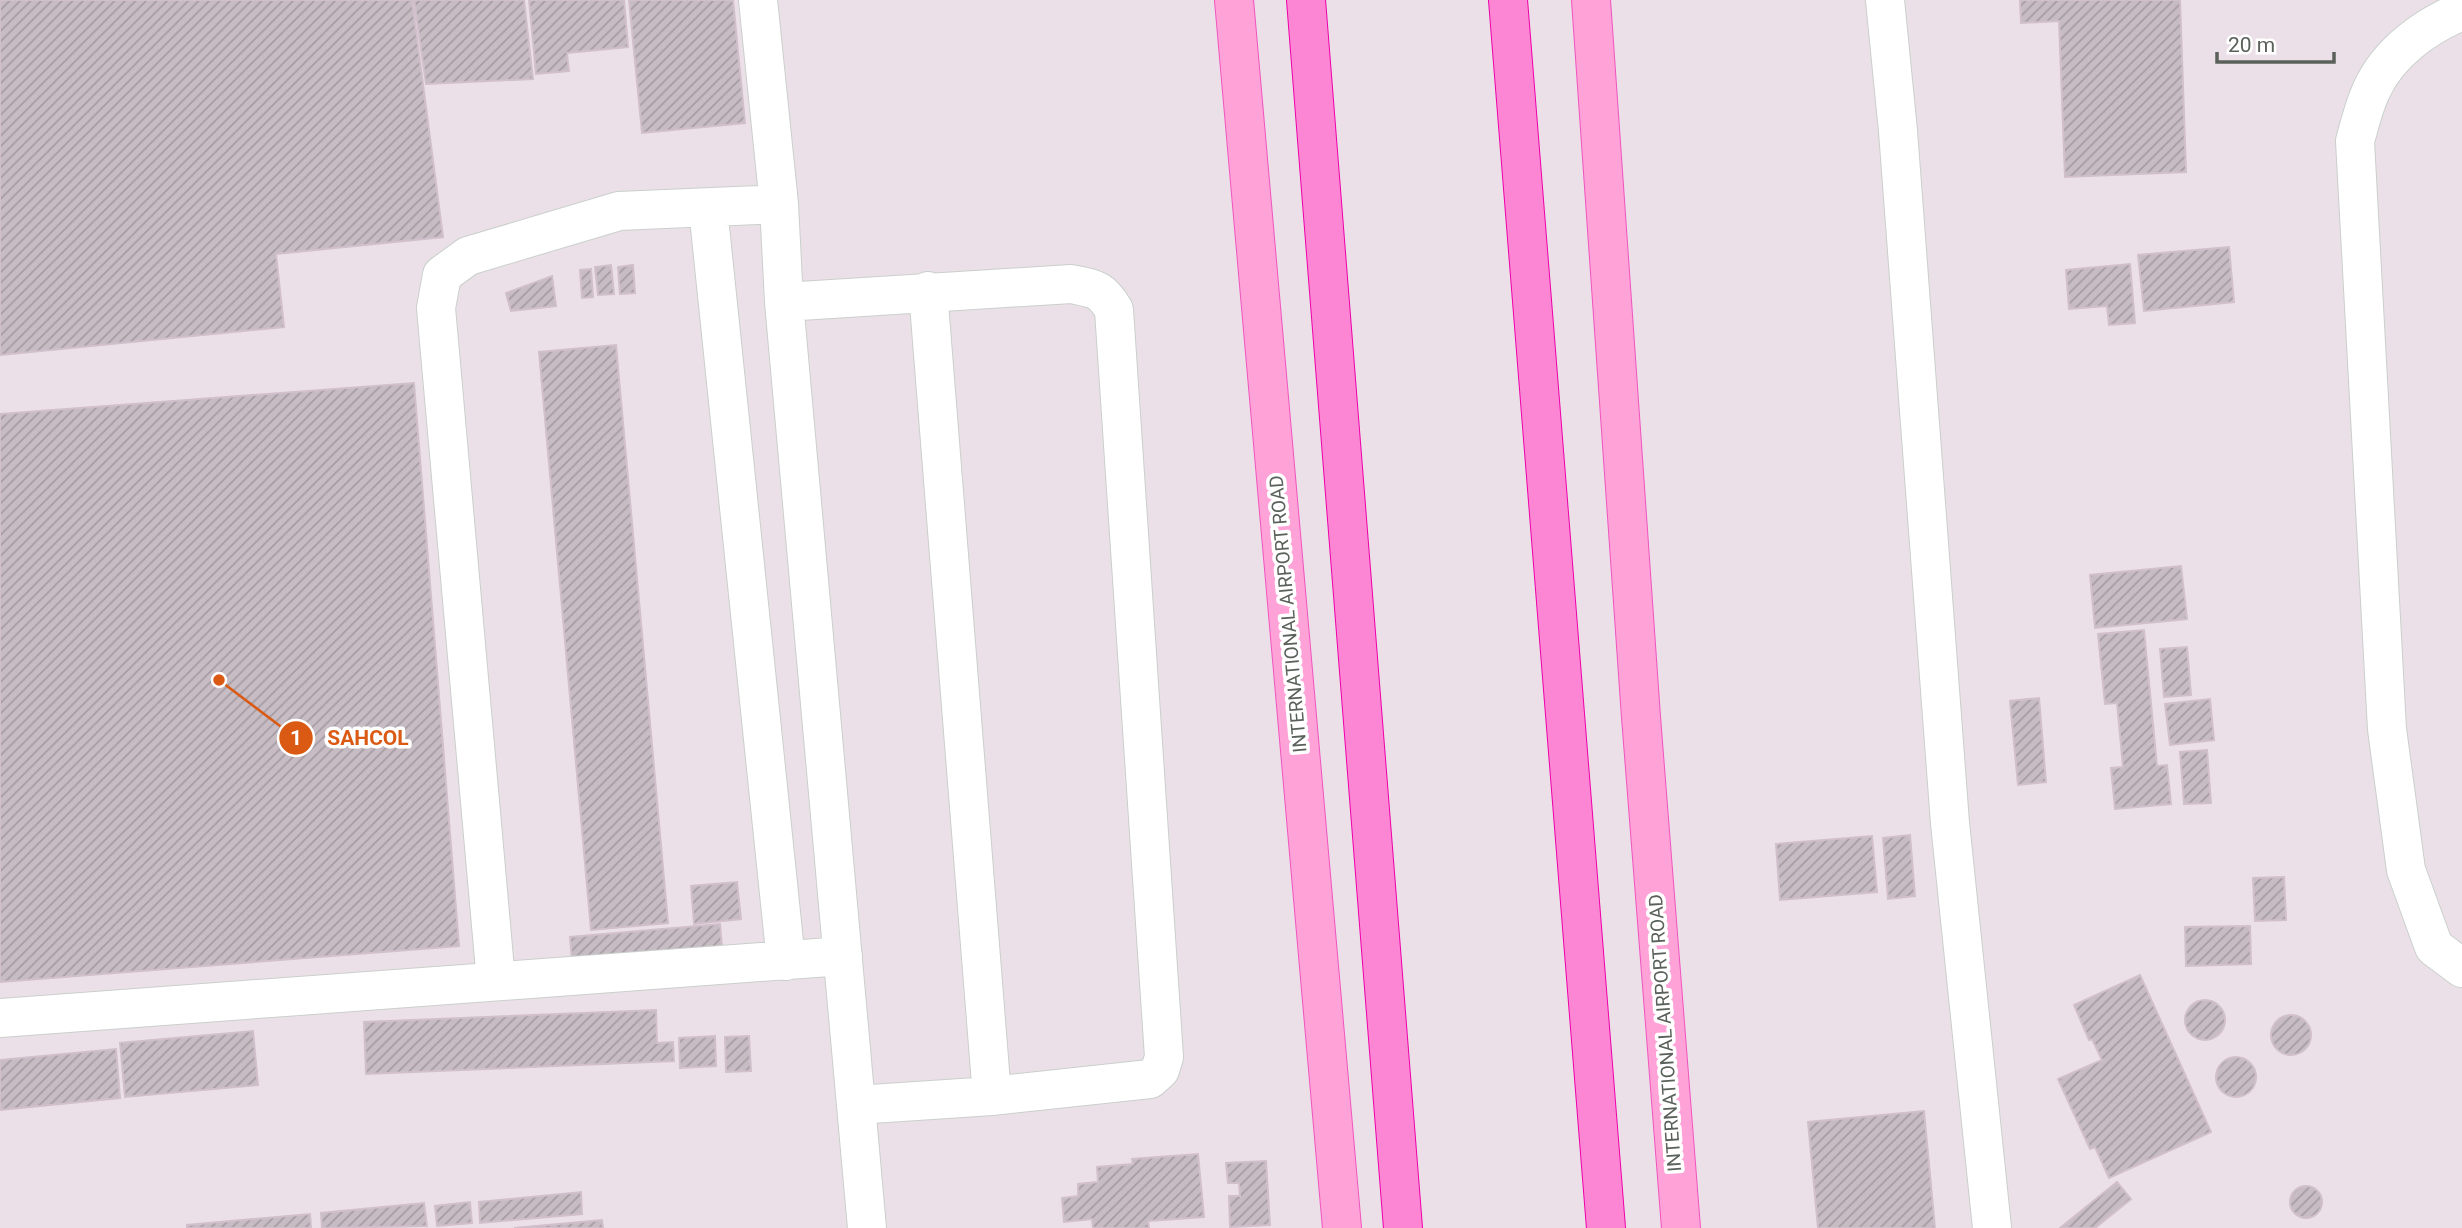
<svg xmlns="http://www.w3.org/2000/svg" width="2462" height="1228" viewBox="0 0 2462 1228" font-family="Roboto,sans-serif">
	<defs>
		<pattern id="building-hatch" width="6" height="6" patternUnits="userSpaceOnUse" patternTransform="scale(1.75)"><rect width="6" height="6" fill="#c7bcc4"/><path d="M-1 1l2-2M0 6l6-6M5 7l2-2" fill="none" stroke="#a59ca2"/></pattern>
	</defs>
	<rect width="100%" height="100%" fill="#ece0e8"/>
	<path fill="url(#building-hatch)" stroke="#d1bfcc" stroke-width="2" d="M0,0h412l31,237 -167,17 8,73 -284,28z
		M414,0h110l9,79 -107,5z
		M529,0h95l4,47 -61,6 2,18 -33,3z
		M629,0h104l12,123 -103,10z
		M2020,0h160l6,172 -121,5 -6,-156 -38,2z
		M2229,247l5,55 -90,9 -6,-56z
		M2130,264l5,59 -26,2 -2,-19 -38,3 -3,-39z
		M611,265l3,29 -16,1 -3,-28z
		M633,265l2,28 -15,1 -2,-27z
		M591,269l2,28 -11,1 -2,-28z
		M552,276l4,30 -45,5 -5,-18z
		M616,345l52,578 -77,7 -52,-578z
		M414,383l45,563 -459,36v-568z
		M2181,566l6,53 -92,9 -5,-53z
		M2144,630l13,136 10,-1 4,39 -56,5 -4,-41 12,-1 -6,-64 -12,1 -7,-70z
		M2187,647l4,48 -27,2 -4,-48z
		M2039,698l7,84 -28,3 -8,-84z
		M2210,699l4,41 -44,5 -5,-41z
		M2207,750l4,53 -27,1 -4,-52z
		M1910,835l5,61 -27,3 -5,-61z
		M1872,836l5,56 -97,8 -4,-56z
		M2284,877l2,43 -31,1 -2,-43z
		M737,882l4,37 -47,5 -3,-38z
		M720,924l3,36 -150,13 -3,-36z
		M2250,926l1,38 -65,2 -1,-39z
		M2140,975l71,157 -102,46 -14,-31 -5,2 -32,-70 44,-19 -10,-21 -3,1 -15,-35z
		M2185 1020a20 20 0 1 1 40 0a20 20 0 1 1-40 0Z
		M656,1010l1,33 16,-1 1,19 -308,13 -2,-52z
		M2271 1035a20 20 0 1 1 40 0a20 20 0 1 1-40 0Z
		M253,1031l5,54 -133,12 -5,-54z
		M715,1036l1,30 -36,2 -1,-30z
		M749,1036l2,35 -25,1 -1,-35z
		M116,1049l4,49 -120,12v-50z
		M2216 1077a20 20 0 1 1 40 0a20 20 0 1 1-40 0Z
		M1924,1111l11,117h-117l-10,-106z
		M1198,1154l6,63 -56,4 1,7h-56l-1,-9 -28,3 -2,-24 16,-2v-12l20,-2 -1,-15 36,-3 -1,-5z
		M1266,1161l4,64 -40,2 -1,-31h11l-1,-13h-11l-2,-20z
		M2117,1182l14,17 -36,29h-35z
		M2290 1202a16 16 0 1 1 32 0a16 16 0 1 1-32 0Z
		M581,1192l1,22 -102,9 -1,-21z
		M470,1202l2,21 -35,3 -2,-20z
		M424,1203l3,23 -105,2 -1,-15z
		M310,1214l1,14h-124v-3z
		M602,1220l1,8h-89z"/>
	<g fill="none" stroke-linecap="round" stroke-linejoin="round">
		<g stroke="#c9d0cb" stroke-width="40">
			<path id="minor" d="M758,0l21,204 5,98 83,926
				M1885,0l13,131 52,692 42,405
				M2462,11c-36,15 -73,41 -90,78 -8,16 -12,35 -17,52l32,588 19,141 28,77 28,21
				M708,208l78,753
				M784,302l287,-18c24,5 30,4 43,26l50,747 -4,13 -10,9 -158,17 -64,-805
				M496,981l-60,-673 6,-33 26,-19 151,-45 160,-7
				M0,1018l843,-62
				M856,1105l136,-9"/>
		</g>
		<g stroke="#f154bf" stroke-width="40">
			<path id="major" d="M1234,0l108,1228
				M1591,0l50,717 40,511"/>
		</g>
		<g stroke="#ec00a9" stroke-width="40">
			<path id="highway" d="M1306,0l97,1228
				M1508,0l98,1228"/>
		</g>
		<use href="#minor" stroke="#fff" stroke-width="38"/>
		<use href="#major" stroke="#ffa2d7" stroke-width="38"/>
		<use href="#highway" stroke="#fd86d4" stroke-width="38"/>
	</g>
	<g text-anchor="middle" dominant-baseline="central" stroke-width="7" stroke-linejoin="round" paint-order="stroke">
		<g font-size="19" fill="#59615a" stroke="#fff">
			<text transform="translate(1288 614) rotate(-95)">INTERNATIONAL AIRPORT ROAD</text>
			<text transform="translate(1665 1033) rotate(-94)">INTERNATIONAL AIRPORT ROAD</text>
		</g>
	</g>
	<path fill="none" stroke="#da5a14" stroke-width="2.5" d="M219 680L296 738"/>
	<g fill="#da5a14" stroke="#fff" stroke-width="2.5">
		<circle cx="219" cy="680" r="7"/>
		<circle cx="296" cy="738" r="18"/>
	</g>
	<g font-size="21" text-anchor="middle" font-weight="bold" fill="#fff">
		<text x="296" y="745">1</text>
	</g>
	<g font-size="21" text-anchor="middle" font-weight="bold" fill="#da5a14" stroke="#fff" stroke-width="7" stroke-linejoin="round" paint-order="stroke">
		<text x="368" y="745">SAHCOL</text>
	</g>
	<path d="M2217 52v10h117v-10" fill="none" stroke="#59615a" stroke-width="3.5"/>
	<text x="2228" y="52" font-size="21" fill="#59615a" stroke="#ffffff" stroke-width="5" paint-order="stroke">20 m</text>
</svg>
